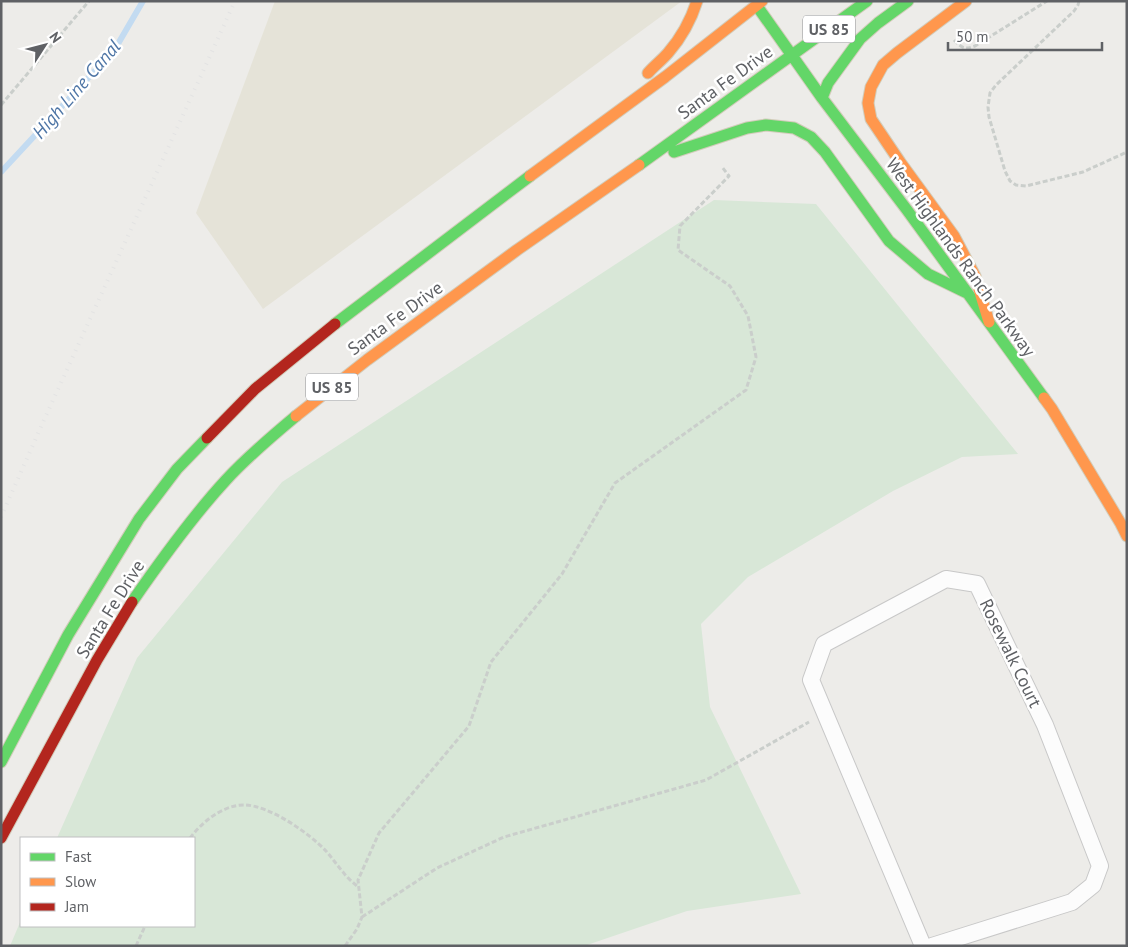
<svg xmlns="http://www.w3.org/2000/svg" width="1128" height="947" viewBox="0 0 1128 947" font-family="'PT Sans',sans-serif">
	<rect width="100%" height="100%" fill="#edece9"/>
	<path fill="#e5e3d8" d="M275,1h407l-419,308 -67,-96z"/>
	<path fill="#d8e7d7" d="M714,200l102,4 202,250 -56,3 -69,34 -145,86 -47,47 9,83 91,187 -114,17 -103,35h-574l11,-26v6h173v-88h-137l80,-180 145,-176z"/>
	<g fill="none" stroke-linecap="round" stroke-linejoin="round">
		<path stroke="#c3dbf1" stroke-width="6" d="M1,172l114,-123 28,-48"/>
		<g stroke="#c8c8c8" stroke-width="18">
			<path id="street" d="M923,946l-112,-266 13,-36 122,-65 31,5 68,141 55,141 -7,19 -21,17 -140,44"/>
		</g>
		<g stroke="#d2ccba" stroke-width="13">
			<path id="fast" d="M757,6l65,92 85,112 137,188
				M822,98l6,-15 32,-44 18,-16 30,-22
				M674,152l73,-24 19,-3 28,3 17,9 14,15 64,89 39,33 39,19
				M639,165l228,-164
				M335,324l195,-148
				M132,602c29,-42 59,-84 94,-122 21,-23 46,-44 70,-64
				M1,762l67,-127 71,-116 38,-50 30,-31"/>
		</g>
		<g stroke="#d2ccba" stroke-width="13">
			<path id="slow" d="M966,1l-69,52 -14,12 -12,22 -3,16 3,16 29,43 54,74 21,40 14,46
				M648,73c6,-7 14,-13 20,-20 13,-15 23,-33 29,-52
				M530,176l135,-99 97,-76
				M1044,398l8,11 69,115 6,12
				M296,416l71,-56 150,-110 122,-85"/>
		</g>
		<g stroke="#d2ccba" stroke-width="13">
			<path id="jam" d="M207,438l48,-49 80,-65
				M1,838l96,-178 35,-58"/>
		</g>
		<path stroke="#cacecb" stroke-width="3" stroke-dasharray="5 2.5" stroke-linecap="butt" d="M1079,1l-1,4 -4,6 -78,74 -6,8 -2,14 1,10 16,54 5,10 6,4 10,1 57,-14 44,-20
			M954,40c8,8 10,10 21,6l72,-45
			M1,105l88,-104
			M190,838c12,-16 33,-33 54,-33 25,0 65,28 82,46 6,7 11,14 17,21 4,6 11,11 16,16
			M362,917l75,-49 67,-31 202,-57 103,-58
			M136,946l9,-20
			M345,946l12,-17 5,-12 -4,-37 21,-47 90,-107 22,-64 71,-88 53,-91 131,-93 10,-33 -8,-41 -18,-30 -52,-36 2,-24 49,-50 -7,-9"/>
		<use href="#street" stroke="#fcfcfc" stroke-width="16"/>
		<use href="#fast" stroke="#63d668" stroke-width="11"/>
		<use href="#slow" stroke="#ff974d" stroke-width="11"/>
		<use href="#jam" stroke="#b3261e" stroke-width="11"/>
		<path stroke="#e3e3e3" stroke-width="4" stroke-dasharray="1 6" stroke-linecap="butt" d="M1,517l43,-97 191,-419"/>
	</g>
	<g text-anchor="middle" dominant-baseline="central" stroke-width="5" stroke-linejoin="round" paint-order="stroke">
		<g fill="#fff" stroke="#8f9093" stroke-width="1">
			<rect x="803" y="15.5" width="52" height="27" rx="4"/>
			<rect x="306" y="373.5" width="52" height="27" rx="4"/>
		</g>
		<g font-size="16" font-weight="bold" fill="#5f6165">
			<text x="829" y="29">US 85</text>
			<text x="332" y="387">US 85</text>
		</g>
		<g font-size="18" fill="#5f6165" stroke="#fff">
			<text transform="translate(725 82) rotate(-36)">Santa Fe Drive</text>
			<text transform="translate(961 257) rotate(54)">West Highlands Ranch Parkway</text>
			<text transform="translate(395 318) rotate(-36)">Santa Fe Drive</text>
			<text transform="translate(110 609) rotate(-58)">Santa Fe Drive</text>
			<text transform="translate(1011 653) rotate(64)">Rosewalk Court</text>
		</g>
		<g font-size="19" font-style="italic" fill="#4f76a6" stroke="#fff">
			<text transform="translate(76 89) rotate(-49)">High Line Canal</text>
		</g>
	</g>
	<rect width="1128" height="947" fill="none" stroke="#5f6165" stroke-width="5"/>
	<rect x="20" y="837" width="175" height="90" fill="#ffffff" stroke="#bfc0c1"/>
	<rect x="30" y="853" width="25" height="8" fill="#63d668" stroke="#bfc0c1"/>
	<text x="65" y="862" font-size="15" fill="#5f6165">Fast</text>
	<rect x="30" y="878" width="25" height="8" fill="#ff974d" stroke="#bfc0c1"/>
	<text x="65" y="887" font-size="15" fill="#5f6165">Slow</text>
	<rect x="30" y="903" width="25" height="8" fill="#b3261e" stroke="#bfc0c1"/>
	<text x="65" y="912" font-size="15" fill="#5f6165">Jam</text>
	<g transform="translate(45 45) rotate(54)" stroke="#ffffff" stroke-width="4" paint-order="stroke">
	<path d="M0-4L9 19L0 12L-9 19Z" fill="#5f6165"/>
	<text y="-8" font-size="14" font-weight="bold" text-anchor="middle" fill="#5f6165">N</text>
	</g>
	<path d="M948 42v8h154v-8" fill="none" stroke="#5f6165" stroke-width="2.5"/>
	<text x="956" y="42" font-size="15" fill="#5f6165" stroke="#ffffff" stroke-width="4" paint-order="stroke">50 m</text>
</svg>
